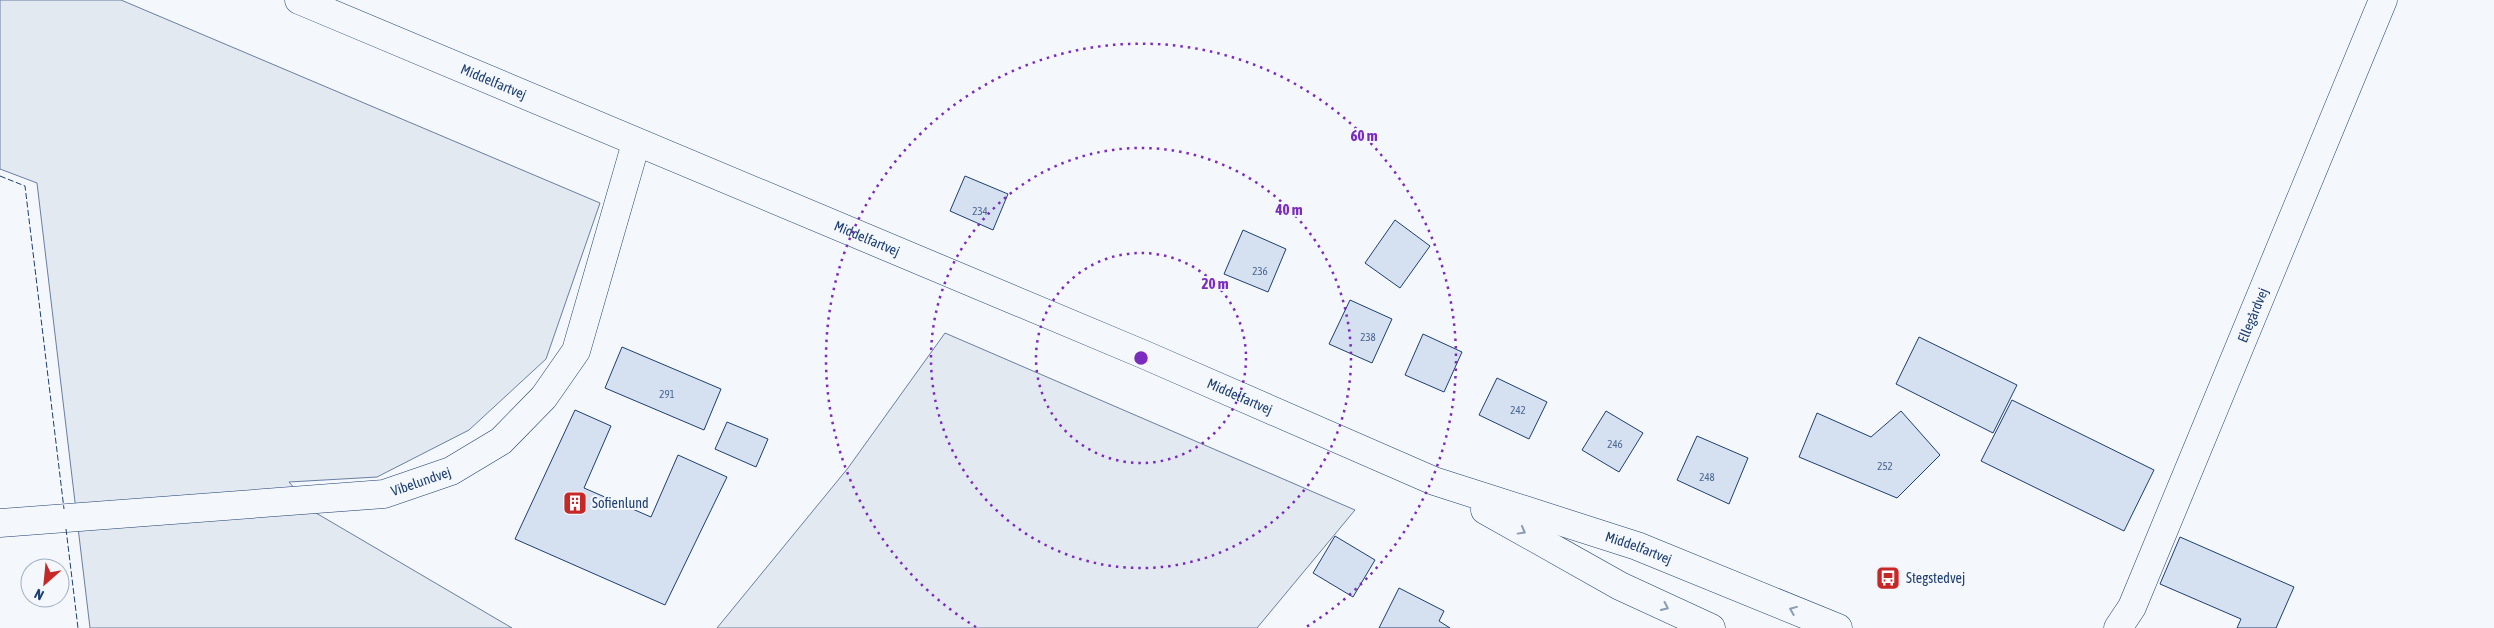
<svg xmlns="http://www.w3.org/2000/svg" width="2494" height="628" viewBox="0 0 2494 628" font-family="'Asap Condensed',sans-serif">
	<rect width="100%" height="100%" fill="#f4f7fb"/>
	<path fill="#e3e9f0" stroke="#687fa3" d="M0,0h121l479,203 -54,156 -77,71 -92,47 -88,5 27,31 196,115h-422l-53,-445 -37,-14z
		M945,333l410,177 -98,118h-540l131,-160z"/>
	<path fill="#d5e0f0" stroke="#1d3f73" d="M965,176l43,18 -15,36 -43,-19z
		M1395,220l35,26 -30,42 -35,-25z
		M1243,230l43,19 -18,43 -44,-18z
		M1350,300l42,19 -20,44 -43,-19z
		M1423,334l39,18 -18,40 -39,-17z
		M1919,337l98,48 -24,48 -97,-49z
		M622,347l99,42 -17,41 -99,-42z
		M1497,378l50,24 -18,37 -50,-24z
		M2012,400l142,70 -30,61 -143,-70z
		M575,410l36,16 -27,62 67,29 27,-62 49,22 -62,128 -150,-66z
		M1606,411l37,22 -24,39 -37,-22z
		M1901,411l39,44 -43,43 -98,-41 18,-44 54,24z
		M727,422l41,17 -12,28 -41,-18z
		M1697,436l51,22 -19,46 -52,-24z
		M1335,536l40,24 -22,37 -40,-24z
		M2180,537l114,50 -18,41h-39l4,-9 -81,-35z
		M1399,588l45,23 -5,10 11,7h-71z"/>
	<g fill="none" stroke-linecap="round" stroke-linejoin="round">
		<g stroke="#1d3f73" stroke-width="29">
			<g id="minor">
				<path id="s1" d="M0,523l384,-29 67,-23 50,-30 43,-44 32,-46 60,-208"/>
				<path id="s2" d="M2118,628l14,-21 251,-607"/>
			</g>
		</g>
		<g stroke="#1d3f73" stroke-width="29">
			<g id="major">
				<path id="s3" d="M299,0l846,355 289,126 203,65 201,82"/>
				<path d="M1485,510l135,76 91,42"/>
			</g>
		</g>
		<use href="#minor" stroke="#f4f7fb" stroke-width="28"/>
		<use href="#major" stroke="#f4f7fb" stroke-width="28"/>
		<path stroke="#1d3f73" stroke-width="1" stroke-dasharray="6 2.5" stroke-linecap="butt" d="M0,176l25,10 39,323
			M66,529l12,99"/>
	</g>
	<defs><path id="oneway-chevron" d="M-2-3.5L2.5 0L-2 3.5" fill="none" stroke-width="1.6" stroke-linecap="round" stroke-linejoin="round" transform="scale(1.25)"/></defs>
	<g stroke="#889bb7">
		<use href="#oneway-chevron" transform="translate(1522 531) rotate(29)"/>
		<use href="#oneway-chevron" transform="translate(1665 607) rotate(25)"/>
		<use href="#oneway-chevron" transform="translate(1793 610) rotate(-158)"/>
	</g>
	<g fill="none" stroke="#7b2cbf" stroke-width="2.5" stroke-dasharray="2.5 5">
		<circle cx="1141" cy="358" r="105"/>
		<circle cx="1141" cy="358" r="210"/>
		<path d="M976 627A315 315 0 1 1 1306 627"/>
	</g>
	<defs>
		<g id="building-square" transform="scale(1.25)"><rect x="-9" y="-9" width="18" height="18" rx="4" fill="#c62828" stroke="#f4f7fb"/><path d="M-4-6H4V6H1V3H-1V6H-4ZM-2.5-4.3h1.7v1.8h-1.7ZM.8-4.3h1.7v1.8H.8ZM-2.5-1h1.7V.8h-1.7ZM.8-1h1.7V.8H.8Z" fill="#fff"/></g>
		<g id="bus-square" transform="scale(1.25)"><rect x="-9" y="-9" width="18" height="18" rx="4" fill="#c62828" stroke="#f4f7fb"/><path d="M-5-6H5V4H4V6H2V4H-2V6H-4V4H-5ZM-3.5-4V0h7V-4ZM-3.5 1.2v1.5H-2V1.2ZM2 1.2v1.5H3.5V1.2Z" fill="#fff"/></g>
	</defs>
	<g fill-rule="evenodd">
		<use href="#building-square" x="575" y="503"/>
		<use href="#bus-square" x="1888" y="578"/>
	</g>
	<g text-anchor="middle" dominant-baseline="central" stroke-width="4" stroke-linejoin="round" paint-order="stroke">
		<g font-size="11" fill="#4b6792">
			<text x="980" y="211">234</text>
			<text x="1260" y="271">236</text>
			<text x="1368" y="337">238</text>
			<text x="667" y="394">291</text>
			<text x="1518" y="410">242</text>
			<text x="1615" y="444">246</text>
			<text x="1885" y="466">252</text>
			<text x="1707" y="477">248</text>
		</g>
		<g font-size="14" fill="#1d3f73" stroke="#f4f7fb">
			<text stroke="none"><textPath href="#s3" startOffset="211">Middelfartvej</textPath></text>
			<text stroke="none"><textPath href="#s3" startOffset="616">Middelfartvej</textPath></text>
			<text stroke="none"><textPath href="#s2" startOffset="341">Ellegårdvej</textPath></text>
			<text stroke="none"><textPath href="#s3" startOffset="1021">Middelfartvej</textPath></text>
			<text stroke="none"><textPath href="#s1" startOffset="424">Vibelundvej</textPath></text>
			<text stroke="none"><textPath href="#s3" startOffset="1448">Middelfartvej</textPath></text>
		</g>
		<g font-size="14" fill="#1d3f73" stroke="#f4f7fb" text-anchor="start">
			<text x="592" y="503">Sofienlund</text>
			<text x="1906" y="578">Stegstedvej</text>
		</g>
	</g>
	<circle cx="1141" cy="358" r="8" fill="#7b2cbf" stroke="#f4f7fb" stroke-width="2.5"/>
	<g font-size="15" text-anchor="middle" font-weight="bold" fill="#7b2cbf" stroke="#f4f7fb" stroke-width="4" stroke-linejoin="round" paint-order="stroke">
		<text x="1364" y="141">60 m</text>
		<text x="1289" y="215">40 m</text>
		<text x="1215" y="289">20 m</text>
	</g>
	<g transform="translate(45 583) rotate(207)"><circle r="24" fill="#f4f7fb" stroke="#9eadc5"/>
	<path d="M0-4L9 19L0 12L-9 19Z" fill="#c62828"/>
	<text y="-8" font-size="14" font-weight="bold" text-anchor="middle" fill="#1d3f73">N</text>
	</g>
</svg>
